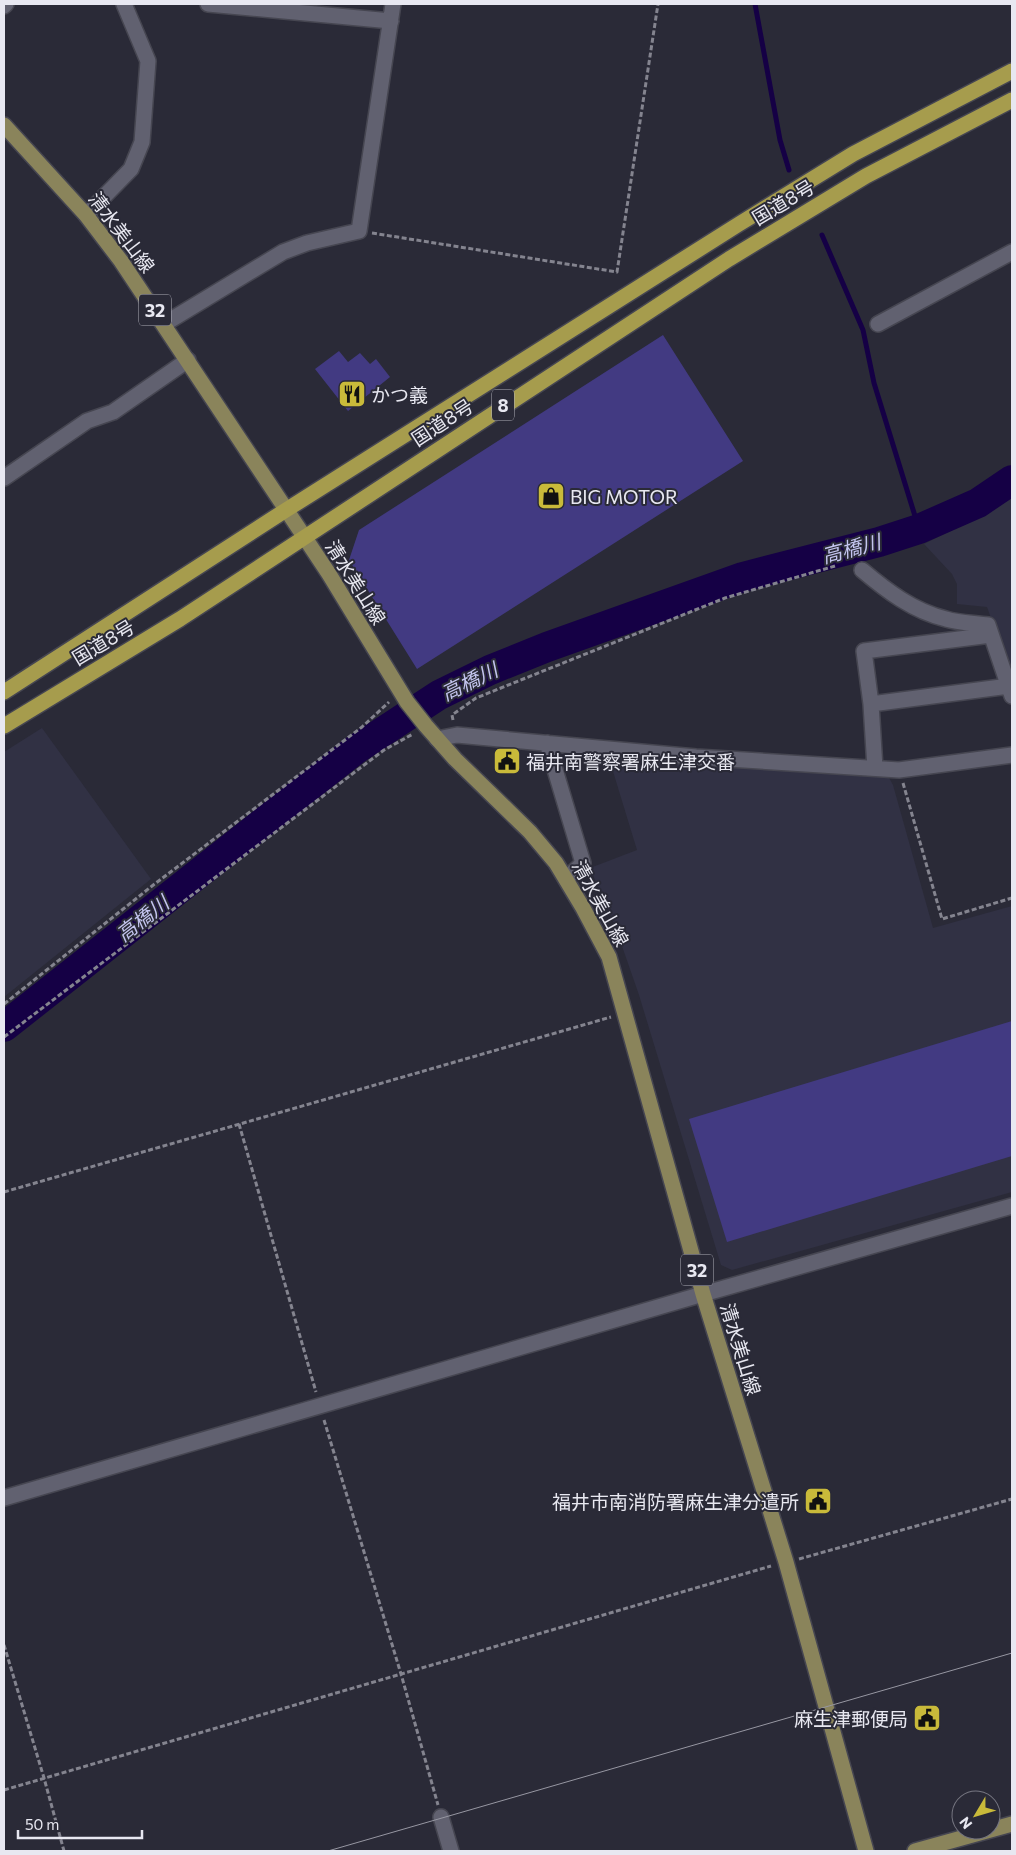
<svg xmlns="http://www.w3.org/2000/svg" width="1016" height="1855" viewBox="0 0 1016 1855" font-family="Commissioner,'Noto Sans JP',sans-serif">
	<rect width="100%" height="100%" fill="#2a2a37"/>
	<path fill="#313144" d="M1012,497v180l-25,-70 -30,-3v-20l-5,-10 -28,-30 72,-36z
		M42,728l109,151 -147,118v-245z
		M608,755l280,21 5,9 40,143 79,-22v286l-280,78 -11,-5 -82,-270 -24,-69 -25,-58 47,-18z"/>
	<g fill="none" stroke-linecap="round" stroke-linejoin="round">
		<path stroke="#150045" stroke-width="5" d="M755,4l25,136 9,30
			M822,235l41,95 11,53 45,146"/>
		<path stroke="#150045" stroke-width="30" d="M4,1027l351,-277 84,-55 51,-25 57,-23 196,-70 136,-35 40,-13 59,-26 34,-23"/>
	</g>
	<path fill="#423a82" d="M663,335l80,126 -326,208 -68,-109 10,-30z
		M339,351l9,11 12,-9 10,11 6,-5 14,18 -42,34 -33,-42z
		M1012,1021v135l-285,86 -38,-123z"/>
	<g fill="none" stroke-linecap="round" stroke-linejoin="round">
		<g stroke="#464651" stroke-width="18">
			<path id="minor" d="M208,4l183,17
				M4,6l2,-2
				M86,215l45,-46 11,-27 6,-81 -24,-57
				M164,324l119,-72 24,-9 52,-12 34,-227
				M878,324l134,-72
				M4,478l83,-57 26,-9 75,-52
				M862,570c25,21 51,41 84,49 13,4 29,4 42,6l24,71
				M871,704l138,-18
				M437,739l20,-4 239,22 203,13 113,-15
				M547,743l36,120 -17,16
				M875,768l-4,-64 -7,-53 127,-16
				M4,1498l699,-204 309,-88
				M441,1817l10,34"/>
		</g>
		<g stroke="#464651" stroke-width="18">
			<path id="major" d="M4,125l82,90 35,46 208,313 78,128 19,24 29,33 75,73 26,31 27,45 26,49 94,337 83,268 80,289
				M915,1851l97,-27"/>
		</g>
		<g stroke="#464651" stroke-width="18">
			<path id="highway" d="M4,692l282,-182 453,-286 114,-70 159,-83
				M4,726l176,-107 549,-360 137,-83 146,-76"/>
		</g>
		<path stroke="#84848f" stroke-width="3" stroke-dasharray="5 2.5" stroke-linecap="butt" d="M372,233l245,39 41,-268
			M453,720l-1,-5 24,-17 249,-100 110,-32
			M903,783l39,136 70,-21
			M4,1004l148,-118 210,-159 27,-25
			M4,1037l380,-287 29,-16
			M239,1124l77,268
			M4,1192l607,-175
			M324,1420l77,254 37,131
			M799,1559l213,-60
			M4,1645l40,133 20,73
			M4,1790l767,-224"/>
		<use href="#minor" stroke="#616170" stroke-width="15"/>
		<use href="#major" stroke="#8a845b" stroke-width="15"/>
		<use href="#highway" stroke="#a69c4d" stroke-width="15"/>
		<path stroke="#9797a2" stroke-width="1" d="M328,1851l684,-198"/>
	</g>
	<defs>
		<g id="restaurant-square" transform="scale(1.4375)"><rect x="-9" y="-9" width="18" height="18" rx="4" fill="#c9ba3a" stroke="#2a2a37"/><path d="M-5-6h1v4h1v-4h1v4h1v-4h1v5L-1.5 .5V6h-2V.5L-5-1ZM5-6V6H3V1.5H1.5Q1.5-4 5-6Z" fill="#111"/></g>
		<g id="shop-square" transform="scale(1.4375)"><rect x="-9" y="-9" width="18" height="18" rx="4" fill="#c9ba3a" stroke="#2a2a37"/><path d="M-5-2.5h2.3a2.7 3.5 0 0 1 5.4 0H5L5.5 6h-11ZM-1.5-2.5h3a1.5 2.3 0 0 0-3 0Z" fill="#111"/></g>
		<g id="civic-square" transform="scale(1.4375)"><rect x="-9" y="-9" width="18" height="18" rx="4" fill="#c9ba3a" stroke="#2a2a37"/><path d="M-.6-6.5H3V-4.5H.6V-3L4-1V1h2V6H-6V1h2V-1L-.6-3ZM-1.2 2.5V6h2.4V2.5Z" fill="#111"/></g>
	</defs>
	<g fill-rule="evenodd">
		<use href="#restaurant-square" x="352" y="394"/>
		<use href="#shop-square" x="551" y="496"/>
		<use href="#civic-square" x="507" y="761"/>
		<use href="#civic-square" x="818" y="1501"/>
		<use href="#civic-square" x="927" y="1718"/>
	</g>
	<g text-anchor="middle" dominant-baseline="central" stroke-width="4" stroke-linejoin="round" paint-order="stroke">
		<g fill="#2a2a37" stroke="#afafb9" stroke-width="1">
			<rect x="139" y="294.5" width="32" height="31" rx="4"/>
			<rect x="492" y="389.5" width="22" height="31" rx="4"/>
			<rect x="681" y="1254.5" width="32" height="31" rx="4"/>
		</g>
		<g font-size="18" font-weight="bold" fill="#e8e8f1">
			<text x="155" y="310">32</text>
			<text x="503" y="405">8</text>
			<text x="697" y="1270">32</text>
		</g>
		<g font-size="19" fill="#e8e8f1" stroke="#2a2a37">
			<text transform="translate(783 202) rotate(-31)">国道8号</text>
			<text transform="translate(122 232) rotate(53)">清水美山線</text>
			<text transform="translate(442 422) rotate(-33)">国道8号</text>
			<text transform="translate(356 582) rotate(58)">清水美山線</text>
			<text transform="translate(103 642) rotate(-31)">国道8号</text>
			<text transform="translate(601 903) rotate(61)">清水美山線</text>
			<text transform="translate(741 1349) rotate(73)">清水美山線</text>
		</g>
		<g font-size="19" fill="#e8e8f1" stroke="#2a2a37" text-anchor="start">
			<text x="371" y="394">かつ義</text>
			<text x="570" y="496">BIG MOTOR</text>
			<text x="526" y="761">福井南警察署麻生津交番</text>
			<text x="799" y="1501" text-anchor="end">福井市南消防署麻生津分遣所</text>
			<text x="908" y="1718" text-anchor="end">麻生津郵便局</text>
		</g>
		<g font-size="20" font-style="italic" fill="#c4c5ef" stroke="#2a2a37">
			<text transform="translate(851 548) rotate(-15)">高橋川</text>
			<text transform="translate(469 681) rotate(-26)">高橋川</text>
			<text transform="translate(142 918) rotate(-38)">高橋川</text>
		</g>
	</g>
	<rect width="1016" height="1855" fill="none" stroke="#e8e8f1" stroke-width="10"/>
	<g transform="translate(976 1815) rotate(232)"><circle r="24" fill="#2a2a37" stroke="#767681"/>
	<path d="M0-4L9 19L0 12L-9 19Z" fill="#c9ba3a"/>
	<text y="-8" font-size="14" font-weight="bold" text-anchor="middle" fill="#e8e8f1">N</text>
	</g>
	<path d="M18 1830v8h124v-8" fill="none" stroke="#e8e8f1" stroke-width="2.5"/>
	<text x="25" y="1830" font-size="15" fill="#e8e8f1" stroke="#2a2a37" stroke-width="4" paint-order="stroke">50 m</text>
</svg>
